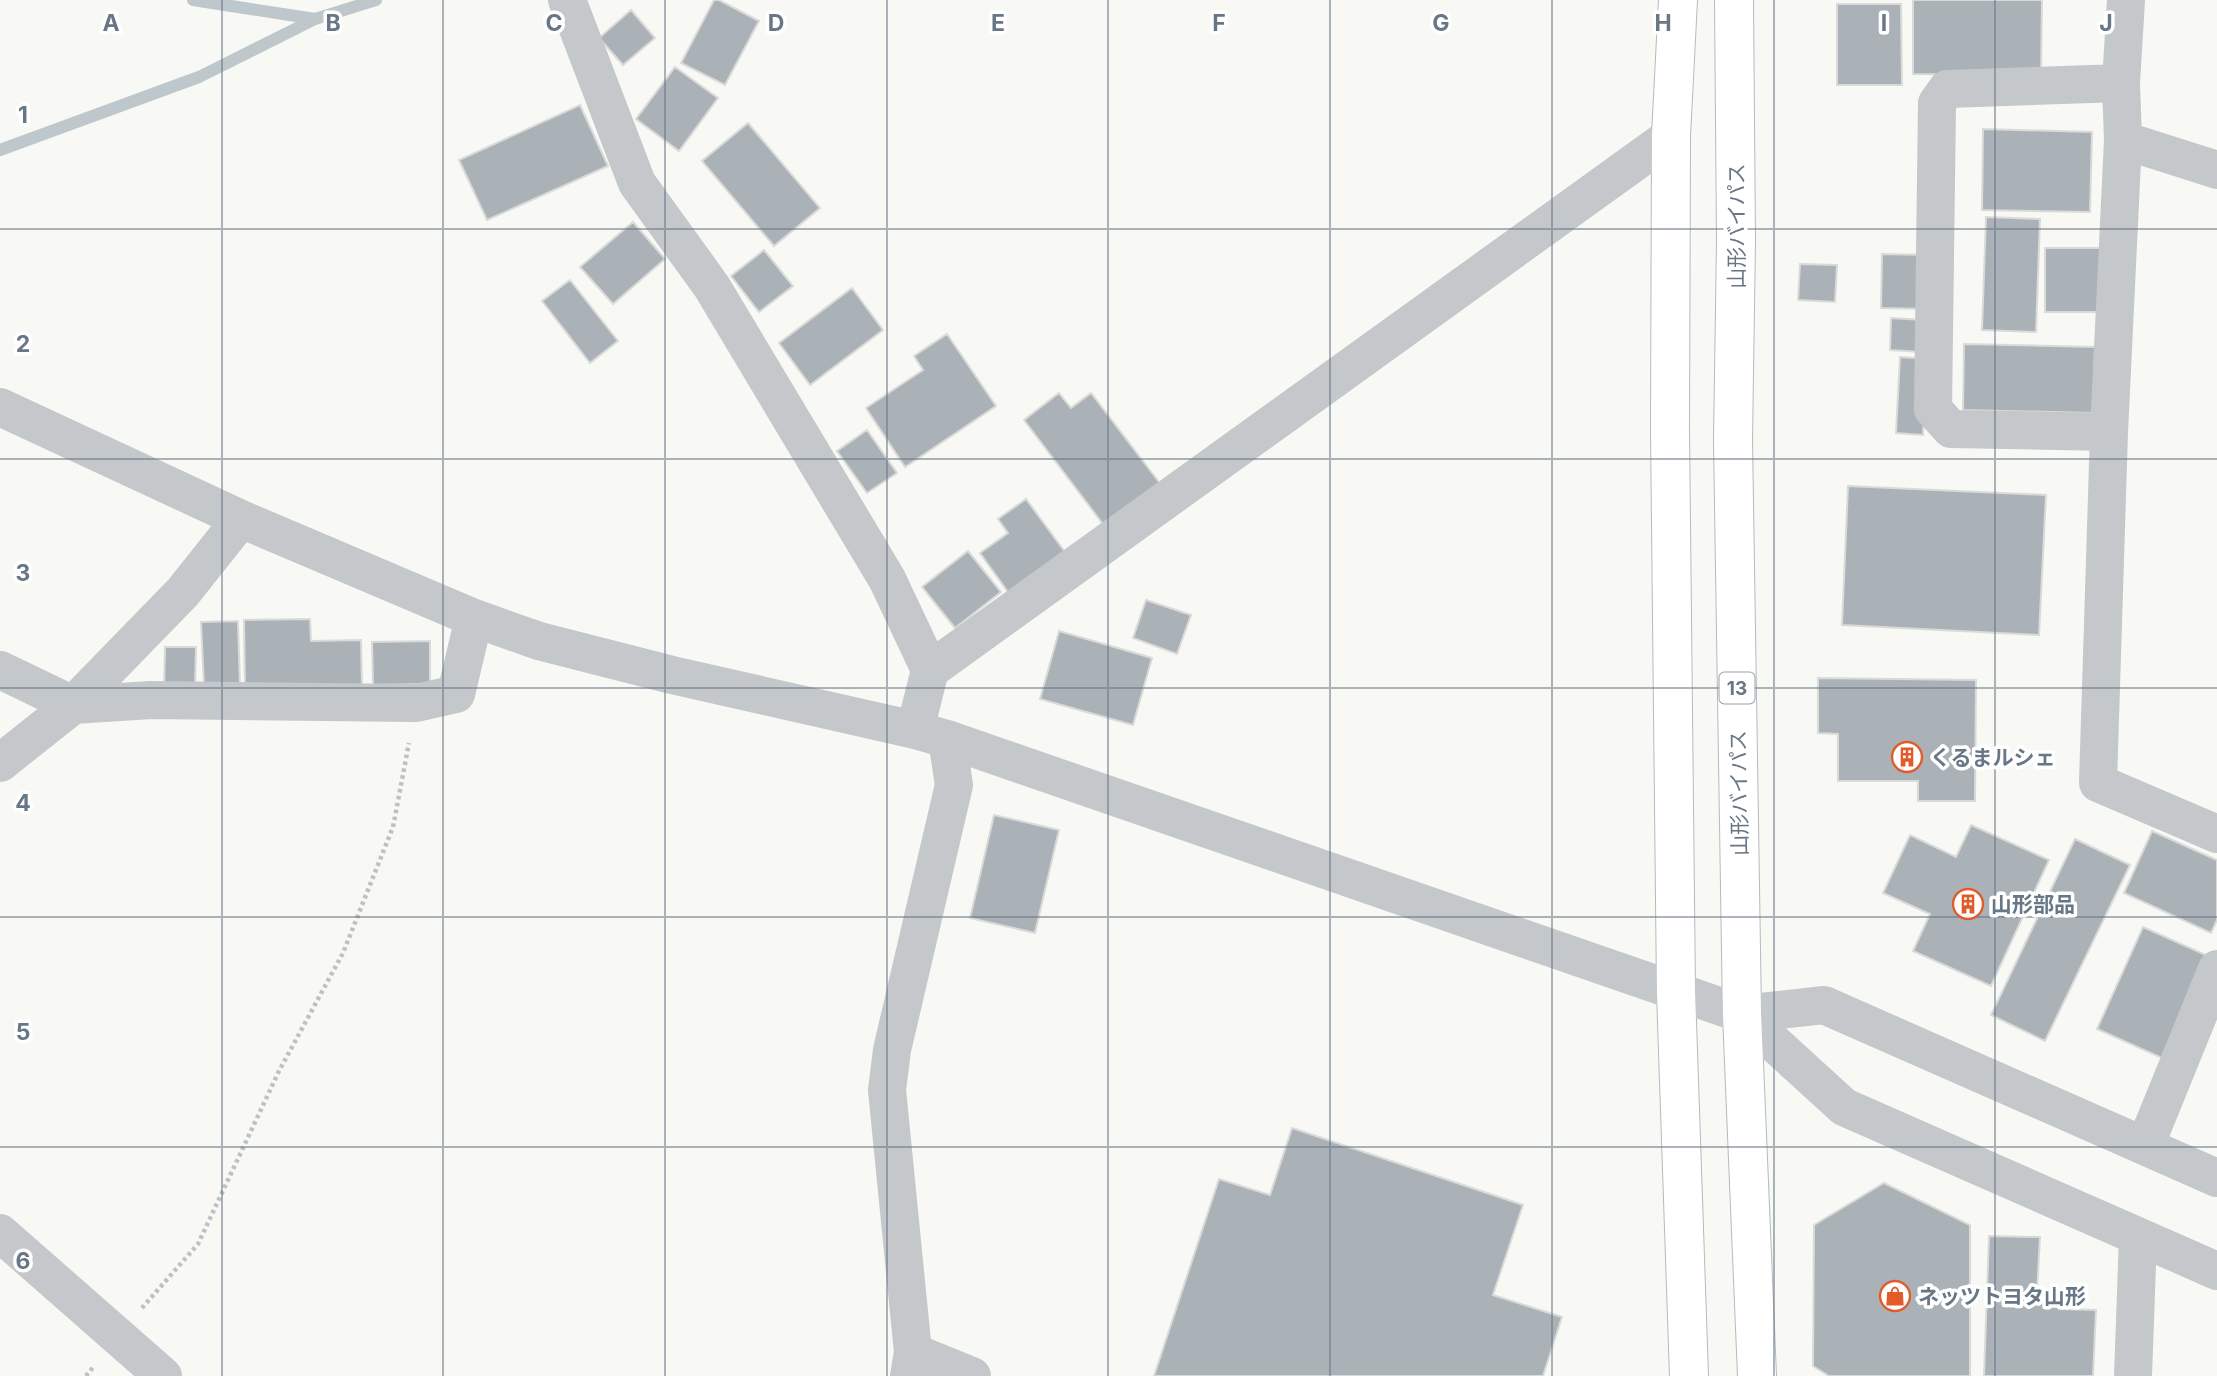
<svg xmlns="http://www.w3.org/2000/svg" width="2217" height="1376" viewBox="0 0 2217 1376" font-family="Inter,'Noto Sans JP',sans-serif">
	<rect width="100%" height="100%" fill="#f8f8f5"/>
	<g fill="none" stroke-linecap="round" stroke-linejoin="round">
		<path stroke="#bdc7cc" stroke-width="12" d="M193,0l122,19
			M0,150l199,-73 116,-58 61,-19"/>
	</g>
	<path fill="#aab2b8" stroke="#dadad8" stroke-width="2" d="M714,0h5l40,21 -34,64 -44,-22z
		M1913,0h129l-1,75 -128,-1z
		M1837,4h64l1,81h-65z
		M631,10l24,28 -32,27 -24,-27z
		M675,67l43,31 -39,53 -43,-32z
		M580,105l28,61 -121,54 -28,-60z
		M748,123l72,85 -46,38 -72,-85z
		M1983,129l109,3 -2,80 -108,-2z
		M1986,217l54,2 -4,113 -54,-2z
		M633,222l32,37 -52,45 -33,-37z
		M2045,248h55v64h-55z
		M764,250l29,36 -34,26 -28,-36z
		M1882,254l47,1 -1,54 -47,-1z
		M1800,264l37,1 -2,37 -37,-2z
		M570,280l48,61 -28,22 -48,-62z
		M852,288l31,42 -73,55 -31,-42z
		M1891,318l32,2 -2,32 -31,-2z
		M947,334l49,72 -91,61 -39,-59 57,-38 -9,-14z
		M1964,344l131,3 -2,66 -130,-3z
		M1900,357l26,2 -3,76 -27,-2z
		M1059,393l12,15 20,-15 71,93 -56,42 -82,-108z
		M867,430l30,43 -30,20 -30,-42z
		M1848,486l198,9 -7,140 -197,-10z
		M1026,499l39,53 -57,40 -28,-39 28,-20 -10,-14z
		M968,551l33,41 -46,36 -33,-41z
		M1146,600l45,15 -14,39 -44,-16z
		M310,619l1,22 50,-1 1,46 -117,3 -1,-69z
		M238,621l2,66 -36,1 -3,-66z
		M1059,631l93,27 -19,67 -93,-26z
		M430,641v43l-57,1 -1,-43z
		M165,647h31l-1,42h-31z
		M1818,678l158,2 -1,121h-57v-20h-80v-47l-20,-1z
		M994,815l65,15 -24,103 -65,-15z
		M1971,825l78,35 -58,126 -78,-35 17,-37 -47,-21 27,-58 46,22z
		M2152,831l65,29v60l-6,13 -87,-40z
		M2075,839l55,26 -85,176 -54,-26z
		M2143,927l65,29 -46,102 -65,-29z
		M1292,1128l231,77 -30,90 69,22 -19,59h-389l65,-197 51,16z
		M1884,1183l86,42v151h-141l-16,-10 1,-141z
		M1989,1236l51,1 -3,55 24,1v16l35,1 -3,66h-109z"/>
	<g fill="none" stroke-linecap="round" stroke-linejoin="round">
		<g stroke="#b7babd" stroke-width="40">
			<path id="highway" d="M1678,0l-7,136 -1,294 6,562 13,384
				M1734,0l2,241 -3,199 9,574 15,362"/>
		</g>
		<path stroke="#bec0c2" stroke-width="4.5" stroke-dasharray="3.5 3.5" stroke-linecap="butt" d="M142,1308l56,-64 81,-173 64,-118 50,-126 16,-84
			M86,1376l8,-10"/>
		<path stroke="#c4c8cb" stroke-width="38" d="M567,0l70,183 75,104 175,292 43,91
			M2126,0l-5,83 2,57 -14,292 -11,351 119,51
			M2123,140l94,30
			M0,407l241,112 233,99 65,23 133,34 243,55 32,9 795,275 102,93 373,164
			M2109,432l-158,-3 -18,-20 4,-306 10,-14 174,-6
			M0,670l73,35 78,-5 265,3 40,-9 18,-76
			M915,730l15,-60 741,-534
			M0,763l73,-58 110,-113 58,-73
			M1742,1014l82,-9 393,173
			M2145,1146l72,-177
			M0,1233l163,143
			M913,1352l59,24
			M909,1376l4,-24 -26,-262 5,-40 62,-265 -7,-46
			M2133,1376l5,-139"/>
		<use href="#highway" stroke="#fff" stroke-width="38"/>
	</g>
	<path fill="none" stroke="#677786" stroke-width="2" stroke-opacity="0.55" d="M222,0v1376M443,0v1376M665,0v1376M887,0v1376M1108,0v1376M1330,0v1376M1552,0v1376M1774,0v1376M1995,0v1376M0,229h2217M0,459h2217M0,688h2217M0,917h2217M0,1147h2217"/>
	<defs>
		<g id="building-ring" transform="scale(1.575)"><circle r="9.5" fill="#fff" stroke="#e25c2b" stroke-width="1.5"/><path d="M-4-6H4V6H1V3H-1V6H-4ZM-2.5-4.3h1.7v1.8h-1.7ZM.8-4.3h1.7v1.8H.8ZM-2.5-1h1.7V.8h-1.7ZM.8-1h1.7V.8H.8Z" fill="#e25c2b"/></g>
		<g id="shop-ring" transform="scale(1.575)"><circle r="9.5" fill="#fff" stroke="#e25c2b" stroke-width="1.5"/><path d="M-5-2.5h2.3a2.7 3.5 0 0 1 5.4 0H5L5.5 6h-11ZM-1.5-2.5h3a1.5 2.3 0 0 0-3 0Z" fill="#e25c2b"/></g>
	</defs>
	<g fill-rule="evenodd">
		<use href="#building-ring" x="1907" y="757"/>
		<use href="#building-ring" x="1968" y="904"/>
		<use href="#shop-ring" x="1895" y="1296"/>
	</g>
	<g text-anchor="middle" dominant-baseline="central" stroke-width="7" stroke-linejoin="round" paint-order="stroke">
		<rect fill="#fff" stroke="#95a0aa" stroke-width="2" x="1719.5" y="672.5" width="35" height="31" rx="5"/>
		<g font-size="19" font-weight="bold" fill="#677786">
			<text x="1737" y="688">13</text>
		</g>
		<g font-size="21" fill="#677786" stroke="#fff">
			<text transform="translate(1736 226) rotate(-90)">山形バイパス</text>
			<text transform="translate(1739 793) rotate(-91)">山形バイパス</text>
		</g>
		<g font-size="21" font-weight="bold" fill="#677786" stroke="#fff" text-anchor="start">
			<text x="1930" y="757">くるまルシェ</text>
			<text x="1991" y="904">山形部品</text>
			<text x="1918" y="1296">ネッツトヨタ山形</text>
		</g>
	</g>
	<g font-size="23" text-anchor="middle" font-weight="bold" fill="#677786" stroke="#fff" stroke-width="7" stroke-linejoin="round" paint-order="stroke">
		<text x="111" y="31">A</text>
		<text x="333" y="31">B</text>
		<text x="554" y="31">C</text>
		<text x="776" y="31">D</text>
		<text x="998" y="31">E</text>
		<text x="1219" y="31">F</text>
		<text x="1441" y="31">G</text>
		<text x="1663" y="31">H</text>
		<text x="1884" y="31">I</text>
		<text x="2106" y="31">J</text>
		<text x="23" y="123">1</text>
		<text x="23" y="352">2</text>
		<text x="23" y="581">3</text>
		<text x="23" y="811">4</text>
		<text x="23" y="1040">5</text>
		<text x="23" y="1269">6</text>
	</g>
</svg>
